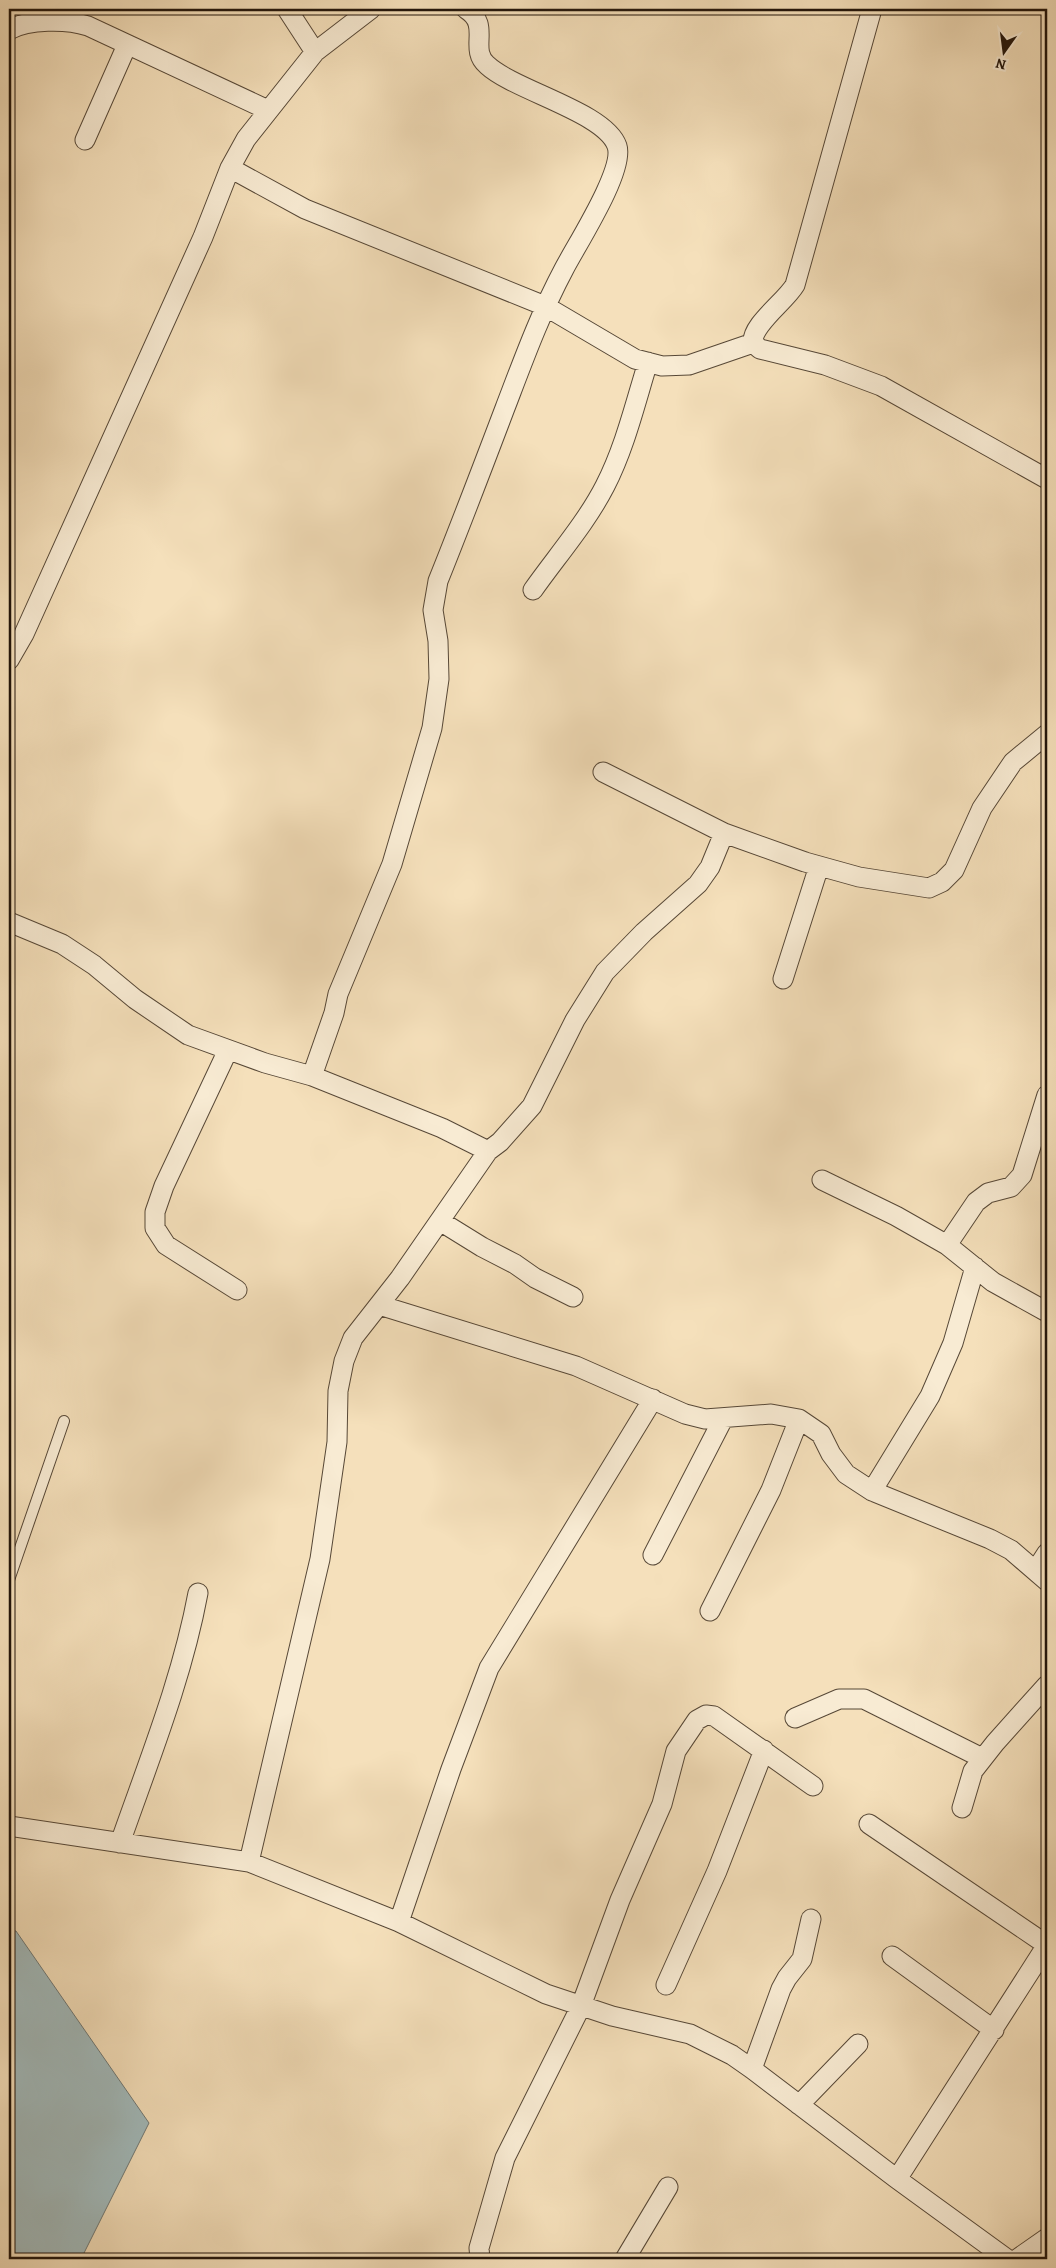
<svg xmlns="http://www.w3.org/2000/svg" width="1056" height="2268" viewBox="0 0 1056 2268" font-family="Alegreya,serif">
	<rect width="100%" height="100%" fill="#f5e0bb"/>
	<filter id="stains"><feTurbulence type="fractalNoise" baseFrequency=".004" numOctaves="4"/><feColorMatrix values="0 0 0 0 .2 0 0 0 0 .09 0 0 0 0 .02 0 0 0 .5 -.17"/></filter>
	<radialGradient id="worn" r=".72"><stop offset=".6" stop-color="#630" stop-opacity="0"/><stop offset="1" stop-color="#630" stop-opacity=".3"/></radialGradient>
	<path fill="#a2babb" stroke="#6f7875" d="M9,1930l7,1 133,192 -68,136h-72z"/>
	<g fill="none" stroke-linecap="round" stroke-linejoin="round">
		<g stroke="#574837" stroke-width="12">
			<path id="lane" d="M9,1580l55,-159"/>
		</g>
		<g stroke="#574837" stroke-width="21">
			<path id="street" d="M287,9l28,43
				M872,9l-77,276c-10,17 -44,40 -42,58l7,6 65,16 56,21 166,93
				M9,30c19,-11 58,-11 79,-4l180,84
				M85,140l42,-95
				M230,168l75,41 240,97 90,53 27,7 27,-1 64,-22
				M533,590c24,-34 53,-67 72,-104 20,-39 30,-82 43,-124
				M9,660l15,-26 179,-397 27,-69 16,-29 69,-87 56,-43
				M603,772l121,61 81,29 54,15 70,11 13,-6 12,-12 28,-62 31,-46 34,-28
				M9,922l53,22 32,21 41,34 53,36 77,28 47,13 130,52 46,23
				M783,979l36,-113
				M228,1050l-64,136 -9,26v16l11,17 71,45
				M312,1076l22,-63 4,-19 54,-130 40,-136 7,-49 -1,-38 -5,-31 5,-29c23,-57 45,-115 67,-173 18,-47 35,-94 59,-139 13,-25 61,-99 53,-123 -12,-34 -102,-55 -130,-81 -19,-16 5,-40 -21,-56
				M822,1180l74,36 51,29 46,37 54,30
				M440,1221l42,26 33,17 20,14 38,19
				M947,1245l29,-43 12,-9 23,-6 11,-12 25,-80
				M379,1305l197,61 109,48 20,5 66,-5 28,5 22,15 10,20 15,20 26,17 118,48 21,11 36,31
				M872,1491l58,-95 23,-53 22,-76
				M653,1555l70,-136
				M1036,1570l11,-17
				M710,1611l61,-121 28,-71
				M795,1718l44,-19h25l118,59
				M962,1808l11,-37 22,-28 52,-58
				M869,1824l178,121
				M9,1826l240,36 150,60 147,72 66,22 78,18 42,21 20,14 145,110 110,80
				M120,1843c29,-83 62,-164 78,-250
				M249,1862l71,-303 17,-117 1,-51 6,-30 9,-23 47,-60 88,-127 12,-9 32,-36 43,-86 30,-48 39,-40 54,-48 12,-17 14,-34
				M399,1922l52,-153 38,-101 164,-269
				M892,1956l102,74
				M666,1985l51,-114 47,-121
				M752,2069l29,-80 6,-11 15,-19 9,-40
				M799,2105l59,-61
				M897,2179l150,-234
				M480,2259l-1,-11 26,-90 76,-152 39,-106 42,-96 14,-53 21,-31 9,-5 8,1 99,70
				M625,2259l43,-72
				M1017,2259l30,-21"/>
		</g>
		<use href="#lane" stroke="#f8ebd3" stroke-width="10"/>
		<use href="#street" stroke="#f8ebd3" stroke-width="19"/>
	</g>
	<rect width="1056" height="2268" fill="none" stroke="#f5e0bb" stroke-width="30"/>
	<rect x="10" y="10" width="1036" height="2248" fill="none" stroke="#22150b" stroke-width="2.5"/>
	<rect x="15" y="15" width="1026" height="2238" fill="none" stroke="#22150b"/>
	<g transform="translate(1004 52) rotate(194)" stroke="#f8ebd3" stroke-width="4" paint-order="stroke">
	<path d="M0-4L9 19L0 12L-9 19Z" fill="#22150b"/>
	<text y="-8" font-size="14" font-weight="bold" text-anchor="middle" fill="#22150b">N</text>
	</g>
	<rect width="100%" height="100%" filter="url(#stains)"/>
	<rect width="100%" height="100%" fill="url(#worn)"/>
</svg>
